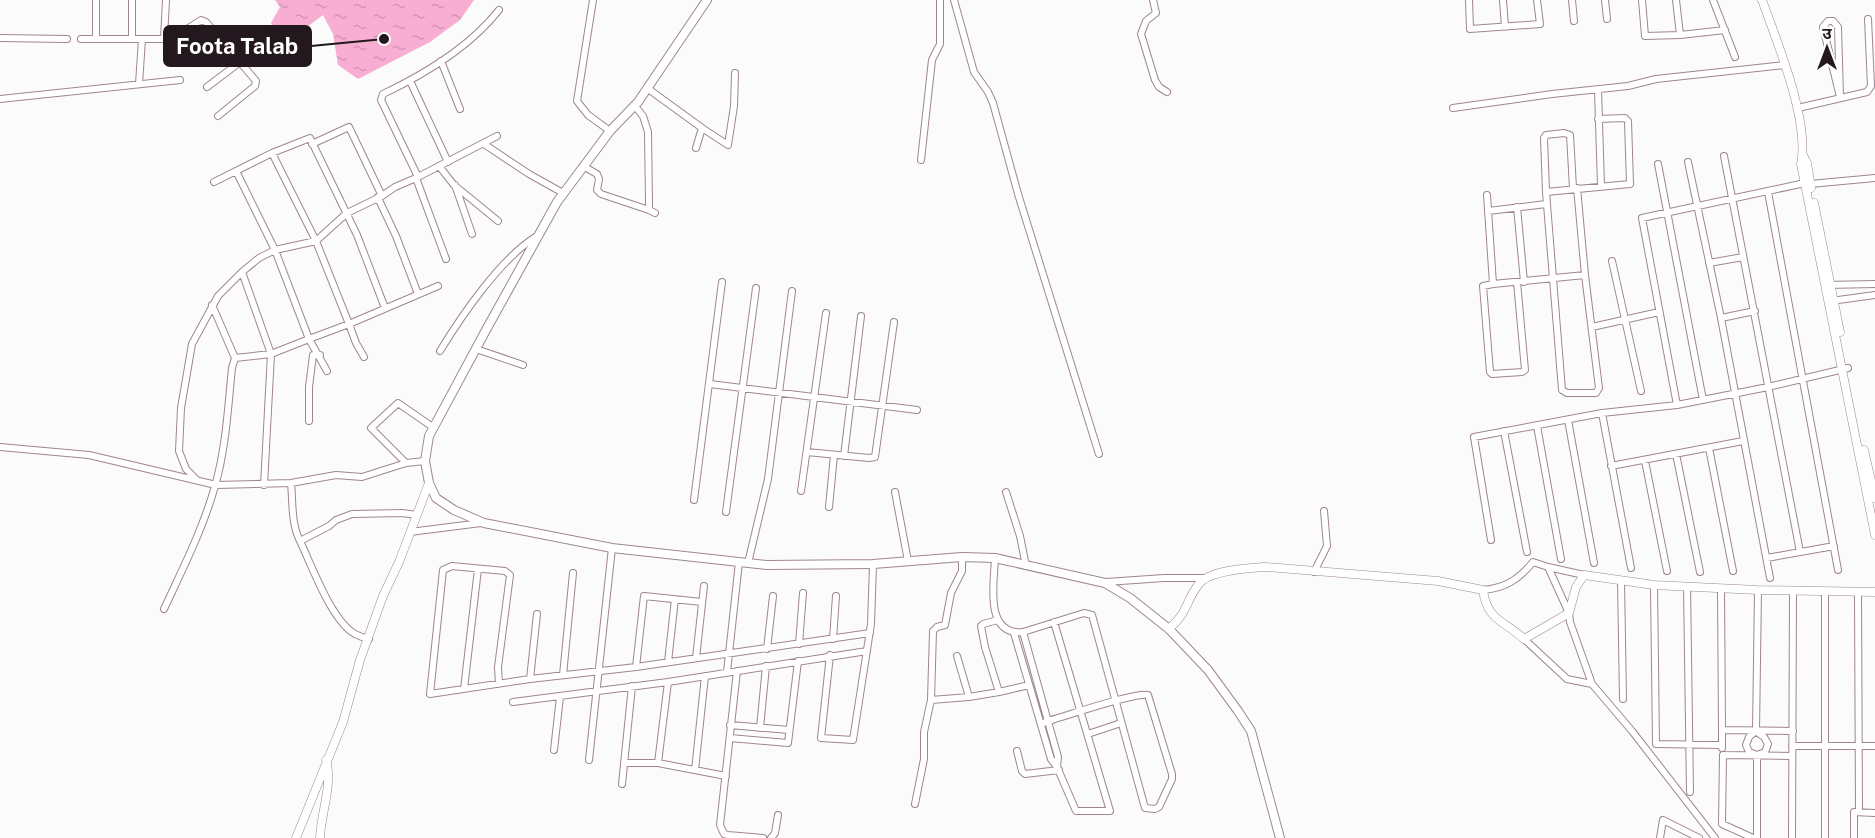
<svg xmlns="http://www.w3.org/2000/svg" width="1875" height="838" viewBox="0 0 1875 838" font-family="'Public Sans','Noto Sans Devanagari',sans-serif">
	<defs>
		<pattern id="water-ripples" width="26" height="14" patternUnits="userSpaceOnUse" patternTransform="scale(1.5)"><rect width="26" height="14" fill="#f8add3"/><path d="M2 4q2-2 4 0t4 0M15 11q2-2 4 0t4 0" fill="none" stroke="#d494b5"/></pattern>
	</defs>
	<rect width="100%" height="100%" fill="#fbfbfb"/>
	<path fill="url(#water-ripples)" d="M275,0h199l-14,20 -30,22 -72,37 -20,-14 -5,-31 -10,-19 -24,18 -22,3 -6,-13 9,-16z"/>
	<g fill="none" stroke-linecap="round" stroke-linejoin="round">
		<g stroke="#9f8592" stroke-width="8">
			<path id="minor" d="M132,0v39
				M593,0l-16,101 11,14 22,16
				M954,0l20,72 14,20 5,11 25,91 81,260
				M1153,0l3,13 -10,8 -5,13 14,46 4,7 8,5
				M1469,0l1,29 70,-5 -3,-24
				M1503,0l2,27
				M1572,0l2,21
				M1605,0l2,19
				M1642,0l3,36 35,-1 45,-5
				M1676,0l4,35
				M1713,0l22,57
				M1828,21h5l5,6 2,70 -17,-70z
				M0,38l67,1
				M81,39h61
				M96,39v-39
				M164,39l12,-3 25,-16 5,2 50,59 -1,5 -37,30
				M441,61l19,48
				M199,63l25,-20
				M410,81l38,81
				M139,84l3,-45h22l2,-39
				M207,87l33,-25
				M647,88l55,40 -6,20
				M1598,90l3,96
				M0,99l180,-19
				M634,105l9,11 5,16 1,72v6l6,3
				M1453,108l99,-14 76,-8 28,-7 129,-14
				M1798,108l69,-16 4,-6 -3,-67
				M702,128l26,17 6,-39 1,-33
				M312,144l37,-17 33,69 -4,1
				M484,144l45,30 34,19
				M272,153l38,-15 47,97 28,73
				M1724,156l76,396
				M921,160l11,-100 8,-16v-44
				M1688,162l33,156 49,260
				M1658,164l45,236
				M439,166l15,19 44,36
				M583,166l14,8 2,5 -2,11 4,4 48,16
				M418,177l-37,-77 2,-6c42,-20 87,-47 116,-84
				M416,178l81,-42
				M214,182l58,-29 44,88 -41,9 34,89 -38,15 -7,131
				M1810,184l65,-6
				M455,185l17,49
				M1577,188l8,87 14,113 -3,5h-29l-5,-3 -16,-198 84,-8 -2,-63 -3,-3 -27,1
				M1546,192l-2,-54 2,-3 18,-2 6,2 3,53
				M1768,192l70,378
				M1487,195l6,89
				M382,196l13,-9 21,-9 30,81
				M1517,207l7,75
				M1488,211l58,-7
				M1612,261l29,130
				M1709,263l34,-6
				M1517,282l8,88 -3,2 -30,2 -2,-2 -7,-86 10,-2 92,-9
				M1826,285l49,-1
				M418,294l-22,-58 -18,-38 -31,15 -31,28 33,83 89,-38
				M1831,301l44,-6
				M212,305l23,53 36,-4 -29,-82 17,-14 16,-8 -39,-79
				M1721,318l34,-7
				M1592,327l67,-15
				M476,349l47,16
				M440,351c22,-36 61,-93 97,-115
				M327,371l-18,-32 40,-15 7,19 8,14
				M710,384l207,26
				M1677,405l-35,-187 163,-35
				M1602,413l29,155
				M1568,420l26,143
				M309,421v-34l4,-32h7
				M1537,426l24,133
				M1504,431l23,121
				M0,447l89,8 127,30 75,-2 45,-8 26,2 44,-14 19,-2
				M1709,448l24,123
				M807,452l62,6 6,-1 19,-135
				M1676,454l24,118
				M844,456l17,-140
				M1645,461l22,110
				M406,463l-35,-35 27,-25 36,25
				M1611,466l132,-25
				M196,479l-10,-10 -7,-18 2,-43 11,-64 26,-48 24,-24
				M291,483c2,21 0,40 9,58
				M801,491l25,-178
				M895,492l13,69
				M1006,492l14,44 6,30
				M694,500l28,-218
				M829,507l5,-52
				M726,512l30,-224
				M410,532l71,-9
				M1491,540l-17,-103 128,-24 75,-8 91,-18 80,-19
				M995,558c-1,24 -11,78 28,74l61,-19 8,2 53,193 10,1 4,-2 13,-28v-5l-24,-79c-14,-3 -81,21 -100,26l-7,3
				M1767,558l67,-12
				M748,563l20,-84 24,-188
				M1548,567l36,8
				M1314,572l13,-26 -3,-35
				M1621,580l2,119
				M1106,582l58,-4h40
				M1654,585l2,159 66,1
				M1687,586l3,206
				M1721,588l1,142
				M1483,590c23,-2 36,-11 50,-28l15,5 21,46 1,9 22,62 -25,-5 -43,-40
				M1825,591v247
				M1858,593l1,219
				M164,609c19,-41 39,-80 51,-123 11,-38 13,-79 17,-118l3,-10
				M1054,622l56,189h-34l-19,-44
				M1014,633l37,126 6,8 1,-10 -35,-125
				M369,639c-5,-1 -10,-3 -14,-5 -24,-14 -43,-68 -55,-93l29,-15 7,-6 16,-6 50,-1 15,2
				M833,639l3,-43
				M799,644l4,-51
				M767,649l6,-53
				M830,655l-9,83 32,2 18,-116 2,-60
				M957,656l12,41
				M696,658l8,-72
				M668,662l7,-63
				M636,667l8,-71 58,6
				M737,671l-17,154 4,9 4,1 35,3
				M727,672l12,-110
				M563,675l10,-102
				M530,679l7,-65
				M499,684l-1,-17 12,-92 -5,-4 -53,-5 -9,4 -13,124 100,-15 106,-12 234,-34
				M1592,684l40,47 83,107
				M464,689l14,-120
				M999,692l30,-7
				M931,700l2,-69 4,-4 8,-2 6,-32 11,-22v-14
				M513,702l155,-20 199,-31
				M730,725l59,5
				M760,728l6,-62
				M1756,731l2,-141
				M1756,731l8,6 4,7 -3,8 -8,3 -8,-3 -3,-7 3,-8z
				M1088,734l33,-11
				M730,738l58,5 10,-82
				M1792,746h83
				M1722,748v-18l71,1
				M554,750l6,-53
				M1017,751l5,20 3,3 34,-4
				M1757,755v83
				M589,760l23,-212
				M624,763h34l68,13
				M658,763l10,-81
				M695,770l10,-94
				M622,784l10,-98
				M915,804l9,-45v-27l7,-32 38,-3 30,-5 -14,-45 -4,-21 2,-2 15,-4
				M771,838l4,-5 3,-18
				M1660,838l3,-18 36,18
				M1753,838l-31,-14 1,-69 69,1
				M1792,838l1,-247
				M1854,838v-26l21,1"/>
		</g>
		<g stroke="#9f8592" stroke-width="9">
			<path id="tertiary" d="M1762,0c15,42 48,121 39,164l74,371
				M1803,155l4,8 4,25
				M1814,203l26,129
				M1864,450l11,48
				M1169,629c19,-17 16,-26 29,-44 10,-15 51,-17 68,-18l172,14 45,9c4,31 22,31 41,49l45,-26 7,-26 8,-12 70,10 104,5 117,2
				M296,838l47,-116 17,-62 23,-64 16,-34 30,-79
				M320,838c1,-26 13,-53 6,-78"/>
		</g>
		<g stroke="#9f8592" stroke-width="10">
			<path id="secondary" d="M707,0l-69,102 -28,29 -53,71 -71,128 -57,106 -4,25 4,22 7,15 18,12 30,13 128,25 155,17 106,-1 89,-7 33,1 110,25 25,15 39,31 39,41 30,41 13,20 29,107"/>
		</g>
		<use href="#minor" stroke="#fff" stroke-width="6"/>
		<use href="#tertiary" stroke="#fff" stroke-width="8"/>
		<use href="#secondary" stroke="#fff" stroke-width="8"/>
	</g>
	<path fill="none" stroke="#22181d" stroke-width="2" d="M384 39L311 46"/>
	<circle fill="#22181d" stroke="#fbfbfb" stroke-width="2" cx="384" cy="39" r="6"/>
	<rect fill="#22181d" stroke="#22181d" stroke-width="2" x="164" y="26" width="147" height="40" rx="6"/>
	<g font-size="22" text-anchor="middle" font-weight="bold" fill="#fff">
		<text x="237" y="54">Foota Talab</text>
	</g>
	<g transform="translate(1827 48)" stroke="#fbfbfb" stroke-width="4.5" paint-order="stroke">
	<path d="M0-4.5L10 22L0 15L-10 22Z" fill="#22181d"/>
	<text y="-9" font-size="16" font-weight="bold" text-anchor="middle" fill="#22181d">उ</text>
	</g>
</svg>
